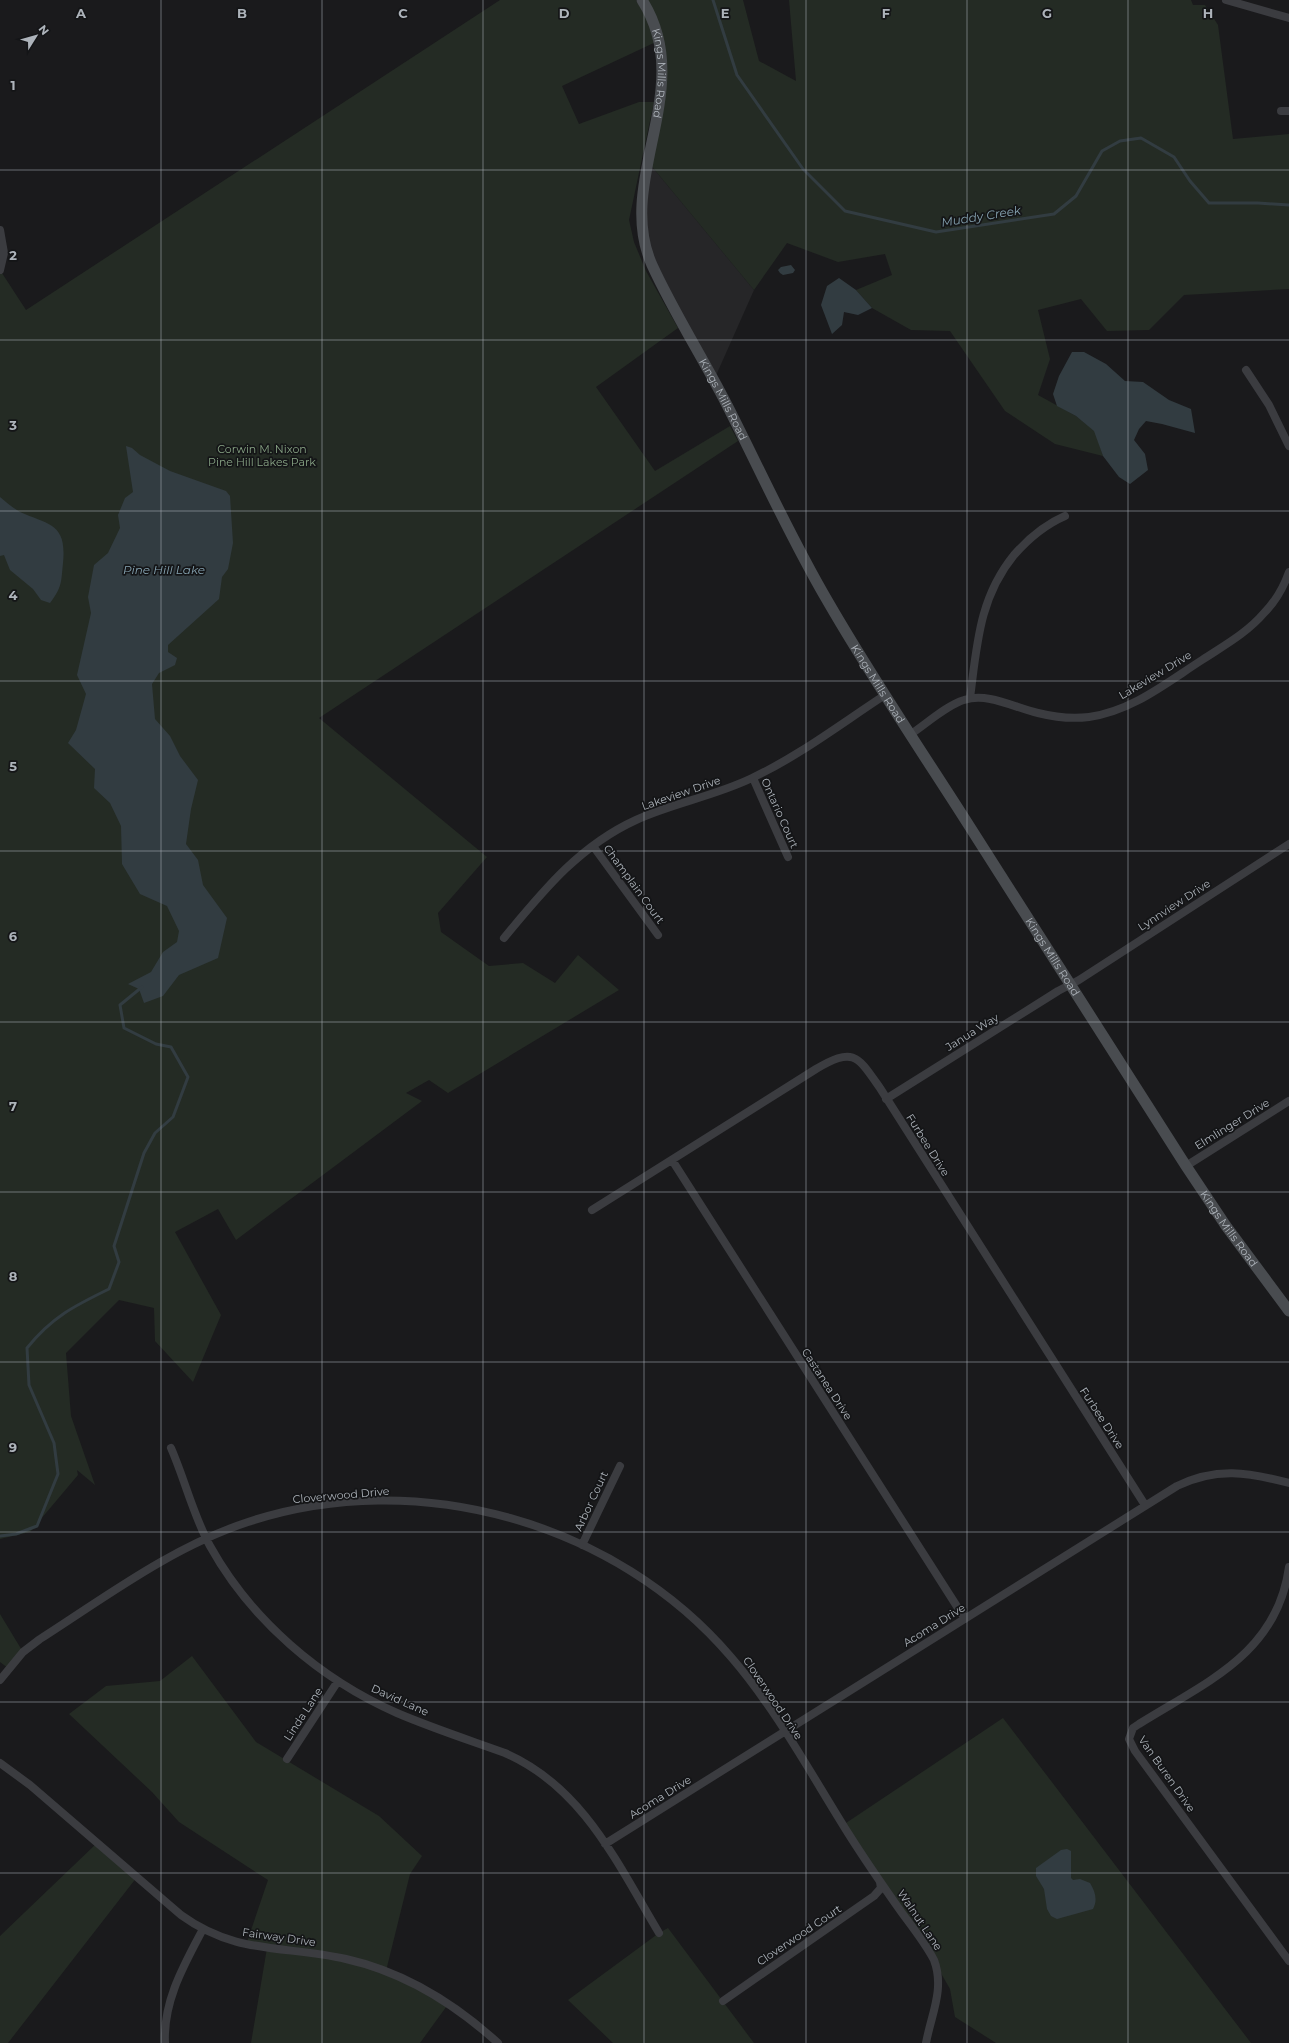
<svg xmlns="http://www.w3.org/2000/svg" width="1289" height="2043" viewBox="0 0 1289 2043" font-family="Montserrat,sans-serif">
	<rect width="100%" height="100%" fill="#1a1a1c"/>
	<path fill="#262628" d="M649,163l105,127 -40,90 -70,-136z"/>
	<path fill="#242b24" d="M500,0h136l11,19 -10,-19h106l16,61 37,20 -7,-81h402l2,5h12l13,20 15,114 56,-5v155l-105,6 -35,35 -42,1 -26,-32 -43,11 12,49 -12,36 38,21 19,15 8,25 -48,-12 -50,-33 -55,-80 -39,-1 -39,-22 -16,-18 36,-15 -7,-21 -47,8 -51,-19 -33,47 -105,-127 11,-62 -2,-60 -96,45 17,38 60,-22h15l-25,118 5,22 12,29 32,57 -82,59 59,84 75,-45 8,15 -419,277 168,139 -49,56 3,19 48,34 34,-3 32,20 23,-28 41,35 -171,103 -19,-13 -23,13 16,8 -186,139 -18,-31 -43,23 46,83 -28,67 -38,-41 -1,-33 -35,-8 -53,53 5,63 24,69 -18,-15 1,5 -48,57 -30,7v-1269l26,40z
		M0,1614l23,38 -15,16 -8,-6z
		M192,1656l64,86 123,74 43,40 -12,18 -24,97 63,32 -29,40h-169l16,-95 -21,-3 22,-65 -89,-58 -27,-30 -83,-78 37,-28 54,-5z
		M1003,1718l248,325h-255l-41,-26 -5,-28 -20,-35 -87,-129z
		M97,1843l40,34 -129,166h-8v-107z
		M668,1928l86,115h-141l-45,-43 91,-67z"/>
	<path fill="#323c41" d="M791,265l4,5 -2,3 -10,2 -3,-2 -2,-3 3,-3z
		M839,278l17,12 16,18 -14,7 -14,-3 -2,13 -10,9 -11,-29 6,-19z
		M1072,352h12l22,12 19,17 18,1 26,18 22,9 4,24 -33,-9 -16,-3 -7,8 -5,11 11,14 3,16 -18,14 -11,-7 -16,-21 -9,-25 -18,-15 -19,-10 -4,-12 6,-18z
		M126,446l6,2 8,7 30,16 56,20 4,5 3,47 -5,26 -6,8 -3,22 -51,46v7l9,6 -2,7 -16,8 -7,11 3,35 15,17 10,20 18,24 -7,29 -5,35 12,16 5,25 24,33 -9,40 -39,17 -16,21 -19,7 -5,-14 -11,-5 23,-12 12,-20 14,-10 2,-11 -12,-25 -27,-12 -18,-30 -1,-38 -11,-23 -16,-15 1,-19 -27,-26 8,-13 10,-36 -9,-19 14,-62 -3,-16 6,-32 14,-12 12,-25 -2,-13 7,-17 8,-6z
		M0,497c6,5 13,11 20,15 29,13 47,11 43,51 -2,20 -1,24 -13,40l-9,-3 -8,-11 -23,-19 -6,-15 -4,1z
		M1067,1849l4,2v27l2,2 7,-1 10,4c5,8 8,17 3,26l-36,10 -6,-3 -4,-7 -3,-20 -8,-13v-8l25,-18z"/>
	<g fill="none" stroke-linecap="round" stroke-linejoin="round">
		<path stroke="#323c41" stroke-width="3" d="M713,0l24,75 66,94 42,42 91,21 118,-18 22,-18 26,-45 18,-10 21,-3 33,19 16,24 19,22h49l31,2
			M0,1536l16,-2 21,-8 21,-52 -4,-31 -25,-58 -2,-37c25,-31 47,-42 82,-59l10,-27 -5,-16 30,-93 11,-20 18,-16 15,-40 -17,-30 -15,-3 -32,-16 -4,-23 22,-18"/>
		<path stroke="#3b3c40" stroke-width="8" d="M1226,0l63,18
			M1281,111h8
			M0,230l4,23 -4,17
			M1246,370l23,35 20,41
			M970,698c7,-53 9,-100 44,-143 15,-17 30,-30 51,-39
			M911,734c15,-10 36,-29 53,-34 24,-8 51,8 74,13 16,4 34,6 51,4 43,-6 77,-34 113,-57 21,-14 45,-27 62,-47 11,-11 20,-27 25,-41
			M753,778l35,79
			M593,846l65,89
			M504,938c39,-47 75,-92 132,-118 37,-17 79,-24 116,-42 47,-22 90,-55 133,-83
			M886,1099l172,-108 21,-11 210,-136
			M672,1160l293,459
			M1186,1166l103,-65
			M592,1210l224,-141c38,-22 41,-14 64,19l265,417
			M171,1448c14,32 22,67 39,98 41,74 110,133 187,167 35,15 72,27 108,40 78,34 112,110 154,180
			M582,1545l38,-79
			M1289,1567c-12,87 -83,115 -150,157l-6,4 -4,11 6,12 154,210
			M0,1680l23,-28 17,-13c67,-43 132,-92 208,-117 169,-56 368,0 483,135 45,52 80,117 117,176 17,27 35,53 54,80 11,15 23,30 32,47 11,29 -3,55 -8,83
			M287,1759l51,-78
			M0,1763l30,22 151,130c55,40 103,30 165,44 58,13 108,44 152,84
			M605,1844l572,-358c39,-19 71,-14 112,-3
			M723,2001l151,-105 7,-8 -1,-6
			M165,2043c-2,-42 19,-78 38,-114"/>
		<path stroke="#494c50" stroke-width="11" id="s1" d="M642,0c56,88 -28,180 10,265 22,48 51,93 75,140 33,65 63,132 100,195 42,73 89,143 134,213 75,118 150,235 225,353l40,60 63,85"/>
	</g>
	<path fill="none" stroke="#adb3ba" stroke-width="1" stroke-opacity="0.55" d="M161,0v2043M322,0v2043M483,0v2043M644,0v2043M806,0v2043M967,0v2043M1128,0v2043M0,170h1289M0,340h1289M0,511h1289M0,681h1289M0,851h1289M0,1022h1289M0,1192h1289M0,1362h1289M0,1532h1289M0,1702h1289M0,1873h1289"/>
	<g text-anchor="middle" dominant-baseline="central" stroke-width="3.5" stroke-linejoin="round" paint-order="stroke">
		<g font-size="11" fill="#adb3ba" stroke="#141517">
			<text stroke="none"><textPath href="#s1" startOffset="77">Kings Mills Road</textPath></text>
			<text stroke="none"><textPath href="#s1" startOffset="424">Kings Mills Road</textPath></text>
			<text transform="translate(1155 675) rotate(-31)">Lakeview Drive</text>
			<text stroke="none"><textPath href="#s1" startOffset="748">Kings Mills Road</textPath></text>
			<text transform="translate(681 793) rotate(-19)">Lakeview Drive</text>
			<text transform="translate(780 813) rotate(66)">Ontario Court</text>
			<text transform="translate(634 884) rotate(54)">Champlain Court</text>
			<text transform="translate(1174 905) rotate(-33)">Lynnview Drive</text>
			<text stroke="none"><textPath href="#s1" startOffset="1072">Kings Mills Road</textPath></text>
			<text transform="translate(972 1032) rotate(-32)">Janua Way</text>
			<text transform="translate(1232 1124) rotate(-32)">Elmlinger Drive</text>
			<text transform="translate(928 1145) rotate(58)">Furbee Drive</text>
			<text stroke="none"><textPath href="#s1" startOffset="1396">Kings Mills Road</textPath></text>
			<text transform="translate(827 1384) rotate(57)">Castanea Drive</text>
			<text transform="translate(1102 1418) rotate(57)">Furbee Drive</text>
			<text transform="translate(341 1495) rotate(-5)">Cloverwood Drive</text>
			<text transform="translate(591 1501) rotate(-65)">Arbor Court</text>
			<text transform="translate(934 1625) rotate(-32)">Acoma Drive</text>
			<text transform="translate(773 1698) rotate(56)">Cloverwood Drive</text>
			<text transform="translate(400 1700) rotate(24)">David Lane</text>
			<text transform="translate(303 1714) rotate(-57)">Linda Lane</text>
			<text transform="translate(1167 1774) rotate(55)">Van Buren Drive</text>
			<text transform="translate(660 1797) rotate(-32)">Acoma Drive</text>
			<text transform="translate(920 1920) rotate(56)">Walnut Lane</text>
			<text transform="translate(799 1935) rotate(-34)">Cloverwood Court</text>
			<text transform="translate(279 1937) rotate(8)">Fairway Drive</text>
		</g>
		<g font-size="11" fill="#88a485" stroke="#141517">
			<text x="262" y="449">Corwin M. Nixon<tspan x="262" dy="13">Pine Hill Lakes Park</tspan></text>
		</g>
		<g font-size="12" font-style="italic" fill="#87a4b2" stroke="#141517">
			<text transform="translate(981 216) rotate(-9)">Muddy Creek</text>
			<text x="164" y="569">Pine Hill Lake</text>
		</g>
	</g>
	<g font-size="13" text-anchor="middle" font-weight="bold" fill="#adb3ba" stroke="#141517" stroke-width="3.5" stroke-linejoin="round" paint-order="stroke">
		<text x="81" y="18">A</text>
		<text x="242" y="18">B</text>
		<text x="403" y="18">C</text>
		<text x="564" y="18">D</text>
		<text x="725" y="18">E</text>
		<text x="886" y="18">F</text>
		<text x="1047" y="18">G</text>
		<text x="1208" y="18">H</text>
		<text x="13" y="90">1</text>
		<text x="13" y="260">2</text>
		<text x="13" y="430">3</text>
		<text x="13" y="600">4</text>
		<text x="13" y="771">5</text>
		<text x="13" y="941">6</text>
		<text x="13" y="1111">7</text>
		<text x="13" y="1281">8</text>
		<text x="13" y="1452">9</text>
	</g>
	<g transform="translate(36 36) rotate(53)" stroke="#141517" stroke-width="3" paint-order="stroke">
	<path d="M0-3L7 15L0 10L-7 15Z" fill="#adb3ba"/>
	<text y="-6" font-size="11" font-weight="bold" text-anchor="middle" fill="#adb3ba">N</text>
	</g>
</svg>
